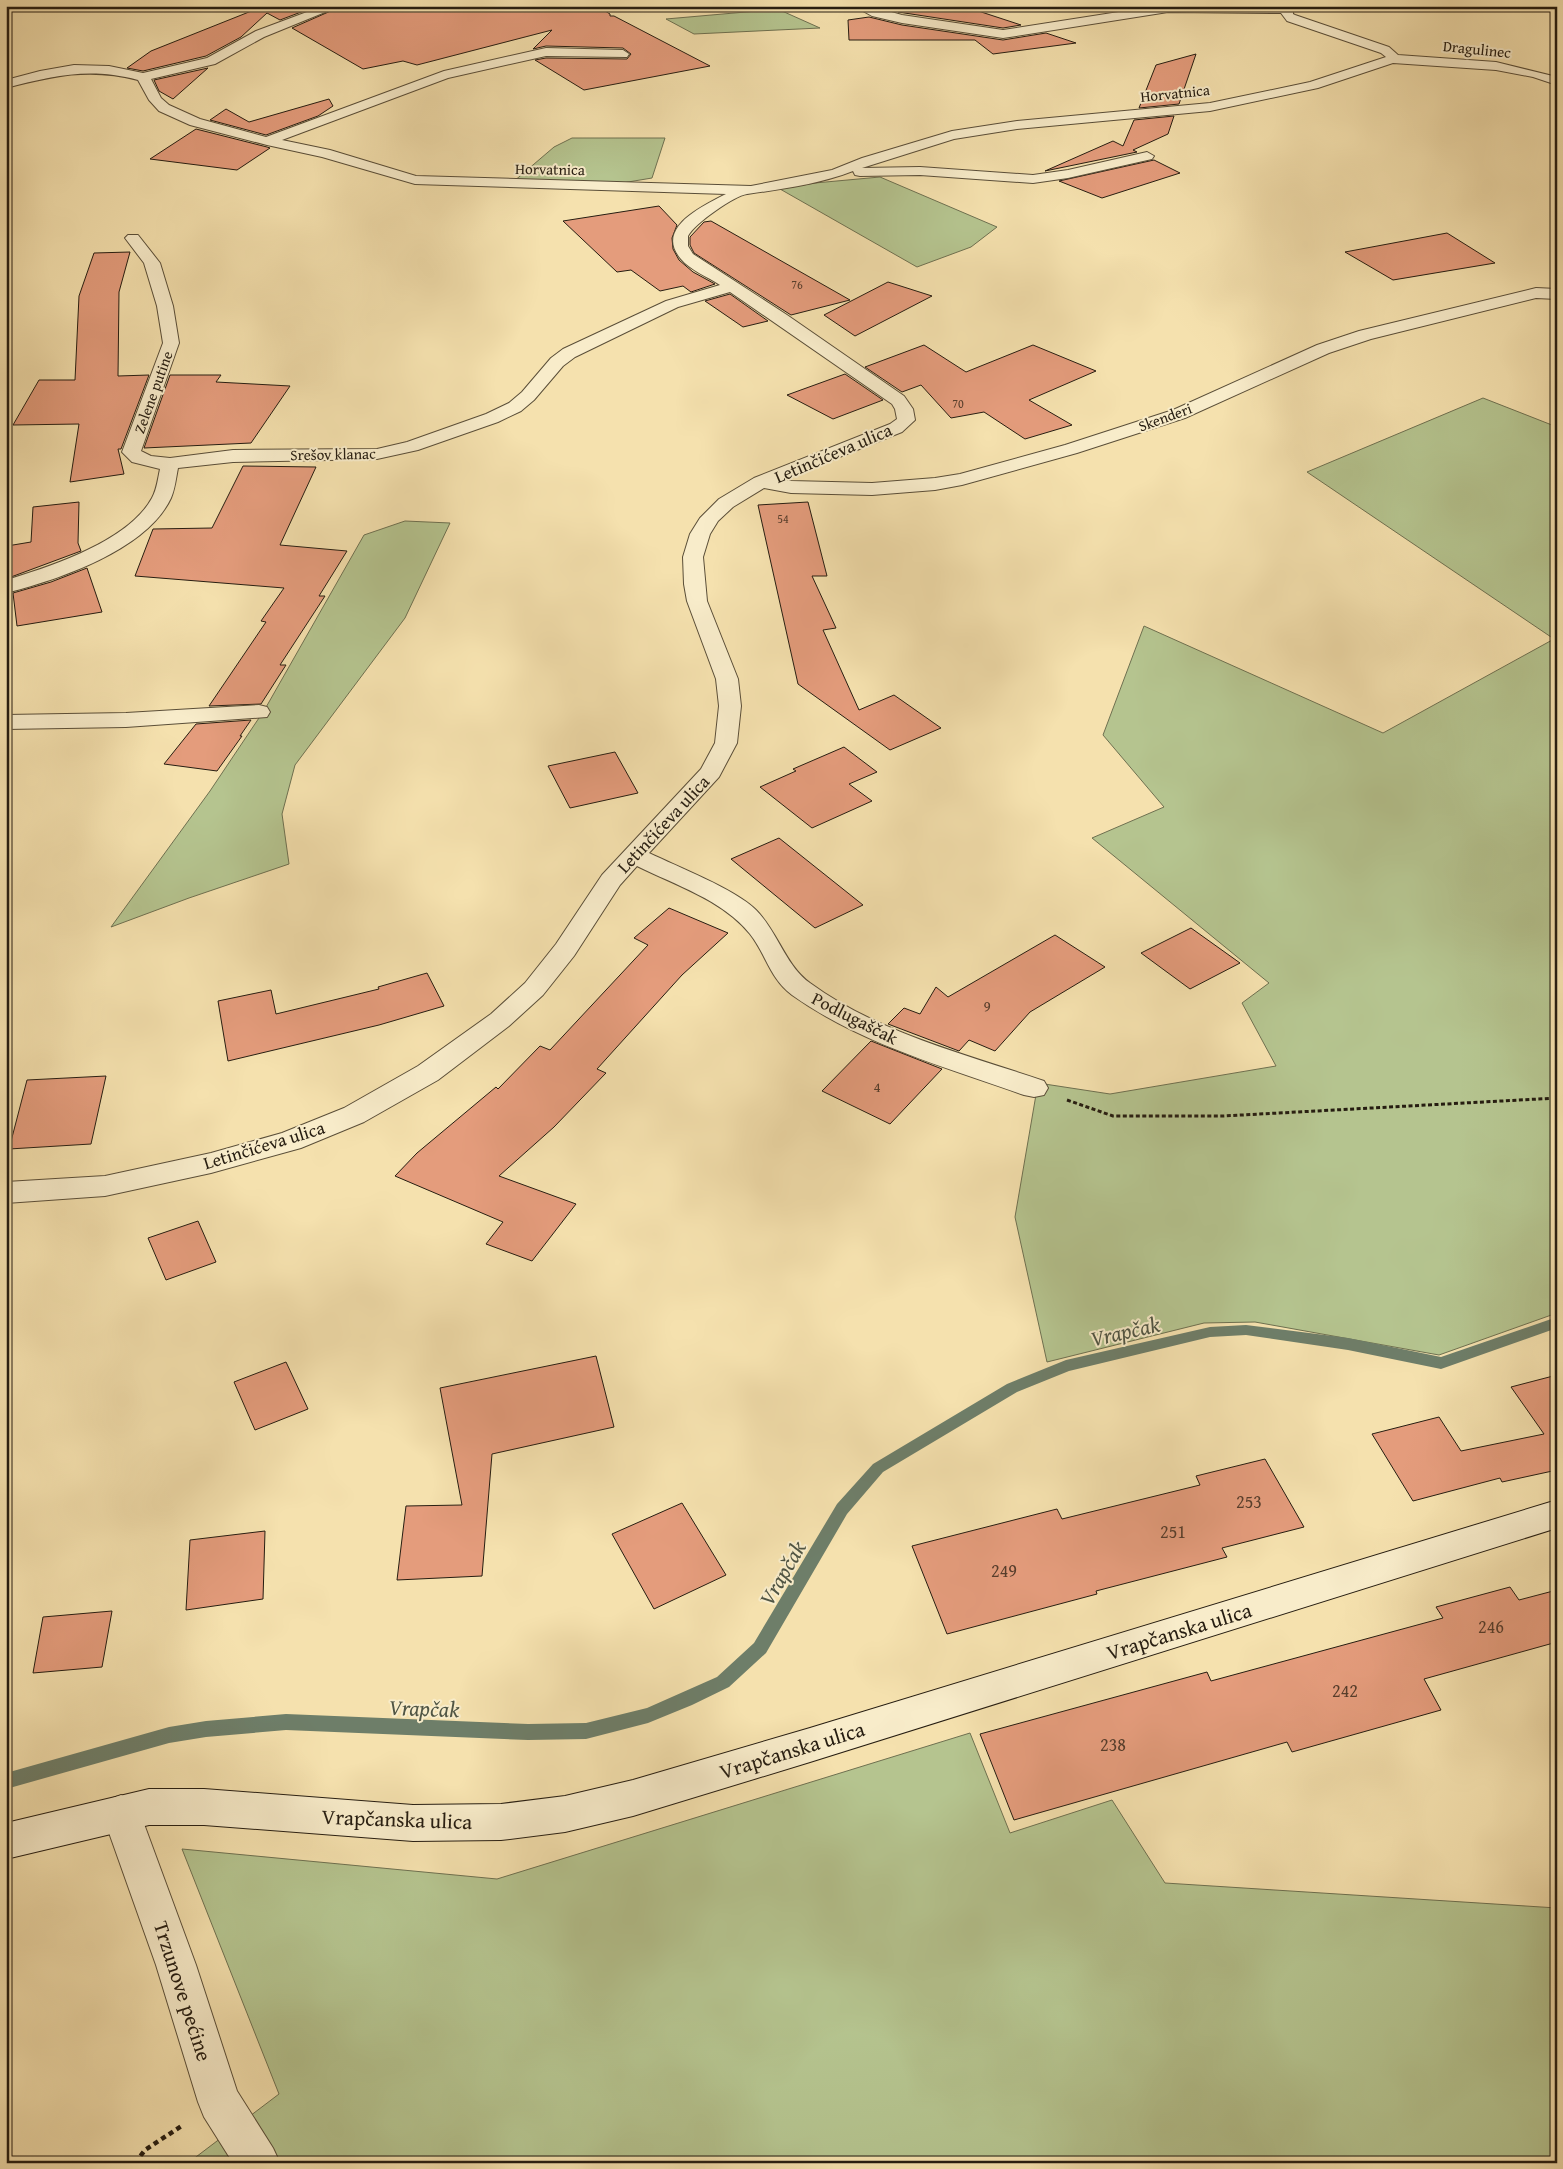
<svg xmlns="http://www.w3.org/2000/svg" width="1563" height="2169" viewBox="0 0 1563 2169" font-family="'Gentium Book Plus',serif">
	<rect width="100%" height="100%" fill="#f5e1ae"/>
	<filter id="stains"><feTurbulence type="fractalNoise" baseFrequency=".004" numOctaves="4"/><feColorMatrix values="0 0 0 0 .2 0 0 0 0 .09 0 0 0 0 .02 0 0 0 .5 -.17"/></filter>
	<radialGradient id="worn" r=".72"><stop offset=".6" stop-color="#630" stop-opacity="0"/><stop offset="1" stop-color="#630" stop-opacity=".3"/></radialGradient>
	<path fill="#b5c48f" stroke="#6e7050" d="M757,11h25l38,17 -126,6 -28,-15z
		M572,138h93l-13,40 -36,6 -103,-2 41,-35z
		M880,177l117,50 -26,20 -54,20 -137,-78 35,-6z
		M1483,398l74,29v886l-118,42 -184,-33 -51,1 -157,39 -32,-145 23,-134 72,11 166,-28 -34,-63 27,-20 -177,-145 72,-31 -61,-72 41,-109 239,107 171,-94 -247,-167z
		M405,521l45,2 -45,95 -110,147 -13,49 7,50 -100,34 -78,29 99,-136 55,-82 99,-174z
		M970,1733l40,100 102,-33 53,83 392,25v255h-1369l91,-69 -97,-245 315,30z"/>
	<g fill="none" stroke-linecap="round" stroke-linejoin="round">
		<path fill="#6e7e69" fill-rule="evenodd" d="M1557,1317v11l-116,41 -93,-19 -102,-15 -36,2 -141,34 -52,21 -134,80 -36,42 -81,139 -37,34 -37,18 -44,18 -62,16 -58,1 -242,-10 -80,7 -37,6 -163,46v-16l163,-46 37,-6 80,-7 242,10 58,-1 61,-15 70,-31 37,-34 83,-139 36,-40 134,-80 59,-24 144,-33 36,-2 102,13 93,19z"/>
	</g>
	<path fill="#e49c7c" stroke="#261d11" d="M256,6h61l-37,14 -13,-7 -26,24 -35,19 -63,15 -16,-3 24,-17 108,-43z
		M342,6h255l13,8v2h4l96,50 -126,24 -49,-30 11,-2 81,1 4,-5 -8,-6 -77,-2 -13,3 19,-19 -135,35 -14,-4 -40,8 -71,-41z
		M933,6h30l58,19 -18,3 -105,-16z
		M869,17l33,8 101,15 43,-7 30,10 -83,11 -18,-14h-126l-1,-20z
		M1196,54l-17,50 -40,4 17,-43z
		M208,68l-35,31 -14,-8 -5,-11z
		M329,99l4,7 -15,10 -52,19 -56,-15 16,-11 23,13z
		M1174,116l-6,18 -35,16 4,2 -92,19 68,-30 10,5 11,-26z
		M196,129l71,18 3,1 -33,22 -87,-11z
		M1154,160l26,13 -78,25 -43,-17z
		M659,206l18,19 -5,13 1,11 6,11 14,12 22,12 -24,8 -8,-6 -23,5 -29,-21 -14,2 -54,-51z
		M711,221l139,79 -59,15 -97,-62 -4,-8v-8l14,-15z
		M1447,233l48,30 -102,17 -48,-28z
		M130,252l-11,40 -1,84 31,-1 -28,74h-3l6,25 -54,8 9,-58 -66,1 26,-45h36l4,-84 15,-43z
		M888,282l44,14 -77,40 -31,-21z
		M730,294l38,27 -25,6 -38,-26z
		M924,345l42,27 67,-27 63,26 -67,29 43,25 -47,14 -41,-27 -33,6 -30,-33 -19,7 -37,-25z
		M845,374l38,26 -50,19 -46,-24z
		M170,375h51l-5,7 74,4 -39,57 -107,5z
		M243,466l73,1 -36,78 67,6 -28,45h6l-45,69h6l-25,39 -52,2 57,-84 -5,-1 23,-33 -149,-12 18,-47 59,-1z
		M79,502l-1,41 3,8 -70,26 -4,-31 24,-4 2,-35z
		M808,502l19,74h-15l24,52 -13,2 36,80 35,-15 47,33 -51,22 -92,-66 -40,-179z
		M87,568l15,44 -85,14 -4,-33 38,-11z
		M251,720l-11,16h2l-25,35 -53,-7 32,-40z
		M844,747l33,25 -28,12 23,17 -60,27 -52,-41 36,-16 -3,-2z
		M615,752l23,41 -68,15 -22,-42z
		M779,838l84,67 -48,23 -84,-69z
		M669,908l59,25 -46,42 -85,94 9,4 -52,54 -55,49 77,28 -44,57 -46,-17 17,-22 -108,-46 22,-23 79,-66 2,2 42,-43 10,4 98,-105 -14,-7z
		M1191,928l49,35 -50,26 -49,-36z
		M1055,935l50,32 -75,45 -35,39 -26,-11 -10,11 -71,-27 16,-16 16,6 16,-27 12,10z
		M427,973l17,33 -65,19 -151,36 -10,-60 53,-11 5,24 103,-25 -1,-2z
		M871,1041l71,28 -52,55 -68,-33z
		M106,1076l-15,68 -82,5 18,-69z
		M198,1221l18,41 -50,18 -18,-42z
		M596,1356l18,71 -122,27 -10,122 -85,4 9,-74 56,-1 -22,-117z
		M286,1362l22,47 -53,21 -21,-48z
		M1557,1375v95l-55,12 -2,-4 -87,23 -41,-67 67,-17 22,34 83,-17 -33,-47z
		M1265,1459l39,68 -82,21 5,9 -131,34 1,3 -150,40 -35,-88 145,-37 5,10 138,-34 -4,-9z
		M682,1503l44,72 -72,34 -42,-75z
		M265,1531l-2,68 -77,11 4,-70z
		M1510,1587l9,13 38,-10v52l-133,37 17,31 -149,42 -5,-10 -273,78 -34,-86 227,-62 4,9 232,-63 -7,-11z
		M112,1611l-10,56 -69,6 10,-56z"/>
	<g fill="none" stroke-linecap="round" stroke-linejoin="round">
		<g stroke="#5a4e38" stroke-width="2">
			<path id="street" d="M323,6h17l-76,31 -49,27 -64,15 10,19 8,7 31,14 66,18 178,-66 102,-23 77,2 6,4 -2,3 -81,-1 -98,22 -166,62 48,10 86,26 335,10 81,-16 30,-12 90,-27 65,-10 193,-18 100,-21 76,-25 -5,-4 -94,-32 -6,-8 -113,-1 -165,26 -101,-15 -30,-7 -18,-10h16l32,9 101,15 154,-24h136v8l2,1 94,32 9,8 98,7 61,15v8l-24,-8 -37,-7 -103,-7 -75,25 -108,23 -193,18 -63,10 -92,29 58,-1 113,8 35,-5 79,-18 7,4 -2,3 -84,19 -35,5 -113,-8 -60,1 -5,-1 -2,-4c-33,13 -70,18 -106,23 -13,2 -52,29 -59,42v10l5,8 94,61 117,81 9,13 2,11 -13,12 -120,48 9,1 81,2 63,-5 25,-4 105,-29 108,-35 144,-65 42,-14 177,-43 21,1v10l-21,-1 -165,41 -42,14 -144,65 -108,35 -115,32 -27,5 -63,5 -81,-2 -27,-5 -31,19 -15,14 -8,13 -7,23 4,44 31,78 3,27 -4,37 -18,34 -70,76c29,14 86,36 107,57 22,22 29,55 54,73 68,50 155,71 234,98l4,7 -4,7 -10,2 -10,-2c-79,-28 -163,-51 -232,-100 -22,-16 -26,-41 -42,-61 -27,-34 -75,-49 -113,-68l-17,19 -46,71 -31,39 -34,31 -71,54 -74,42 -63,26 -90,25 -106,23 -99,7v-21l99,-6 106,-23 71,-20 62,-25 74,-42 73,-52 34,-31 31,-39 46,-69 99,-106 14,-26 4,-37 -3,-27 -29,-78 -3,-17 -1,-27 7,-23 10,-16 19,-19 35,-21 136,-54 7,-5 -2,-10 -3,-5 -162,-112 -52,15 -103,50 -12,9 -29,34 -13,11 -23,11 -80,28 -41,9 -144,3 -55,6c-2,10 -3,21 -7,30 -24,52 -113,82 -165,95v-13c44,-13 123,-39 146,-82 5,-9 6,-20 8,-29l-28,-7 -10,-10 41,-109 -6,-37 -13,-43 -19,-25 3,-3h10l22,28 13,43 6,37 -38,108 10,5 19,2 63,-8 144,-1 30,-7 79,-28 23,-11 13,-11 29,-34 12,-9 103,-48 54,-16c-12,-8 -30,-15 -39,-26 -27,-31 22,-53 45,-65l-311,-10 -93,-27 -55,-12 -77,-20 -31,-14 -10,-11 -11,-20c-49,-13 -85,-4 -132,8v-8l34,-9 34,-6 35,1 34,7 64,-15 49,-27z
				M259,705l8,2 3,5 -3,5 -141,10 -120,2v-14l120,-2z
				M121,1795l13,5 6,13 56,152 41,126 36,57 7,15h-47l-29,-46 -6,-15 -42,-137 -54,-152 6,-13z"/>
		</g>
		<g stroke="#261d11" stroke-width="2">
			<path id="secondary" d="M1557,1500v28l-747,234 -177,54 -68,16 -64,8 -88,1 -209,-16h-55l-143,34v-36l143,-34h55l209,16 88,-1 64,-8 68,-16 177,-52z"/>
		</g>
		<path stroke="#261d11" stroke-width="3" stroke-dasharray="4 2.5" stroke-linecap="butt" d="M1067,1100l46,16h110l334,-18"/>
		<path stroke="#261d11" stroke-width="4.5" stroke-dasharray="5 4" stroke-linecap="butt" d="M135,2163l10,-13 38,-25"/>
		<use href="#street" fill="#f8ecca" fill-rule="evenodd"/>
		<use href="#secondary" fill="#f8ecca" fill-rule="evenodd"/>
	</g>
	<g text-anchor="middle" dominant-baseline="central" stroke-width="4" stroke-linejoin="round" paint-order="stroke">
		<g font-size="12" fill="#563d2c">
			<text x="797" y="284">76</text>
			<text x="958" y="403">70</text>
			<text x="783" y="518">54</text>
		</g>
		<g font-size="15" fill="#261d11" stroke="#f8ecca">
			<text transform="translate(1477 49) rotate(6)">Dragulinec</text>
			<text transform="translate(1175 93) rotate(-6)">Horvatnica</text>
			<text transform="translate(550 169) rotate(1)">Horvatnica</text>
			<text transform="translate(153 392) rotate(-70)">Zelene putine</text>
			<text transform="translate(1165 417) rotate(-20)">Skenderi</text>
			<text transform="translate(333 454) rotate(-1)">Srešov klanac</text>
		</g>
		<g font-size="15" fill="#563d2c">
			<text x="987" y="1005">9</text>
			<text x="877" y="1086">4</text>
		</g>
		<g font-size="18" fill="#261d11" stroke="#f8ecca">
			<text transform="translate(833 453) rotate(-23)">Letinčićeva ulica</text>
			<text transform="translate(663 824) rotate(-47)">Letinčićeva ulica</text>
			<text transform="translate(855 1018) rotate(27)">Podlugaščak</text>
			<text transform="translate(264 1145) rotate(-17)">Letinčićeva ulica</text>
		</g>
		<g font-size="18" fill="#563d2c">
			<text x="1249" y="1501">253</text>
			<text x="1173" y="1531">251</text>
			<text x="1004" y="1570">249</text>
			<text x="1491" y="1626">246</text>
			<text x="1345" y="1690">242</text>
			<text x="1113" y="1744">238</text>
		</g>
		<g font-size="21" fill="#261d11" stroke="#f8ecca">
			<text transform="translate(1179 1631) rotate(-17)">Vrapčanska ulica</text>
			<text transform="translate(792 1750) rotate(-17)">Vrapčanska ulica</text>
			<text transform="translate(397 1819) rotate(2)">Vrapčanska ulica</text>
			<text transform="translate(183 1991) rotate(72)">Trzunove pećine</text>
		</g>
		<g font-size="22" font-style="italic" fill="#505544" stroke="#f8ecca">
			<text transform="translate(1125 1331) rotate(-13)">Vrapčak</text>
			<text transform="translate(782 1573) rotate(-60)">Vrapčak</text>
			<text transform="translate(424 1708) rotate(2)">Vrapčak</text>
		</g>
	</g>
	<rect width="1563" height="2169" fill="none" stroke="#f5e1ae" stroke-width="25"/>
	<rect x="8" y="8" width="1548" height="2154" fill="none" stroke="#261d11" stroke-width="2.5"/>
	<rect x="12" y="12" width="1538" height="2144" fill="none" stroke="#261d11"/>
	<rect width="100%" height="100%" filter="url(#stains)"/>
	<rect width="100%" height="100%" fill="url(#worn)"/>
</svg>
